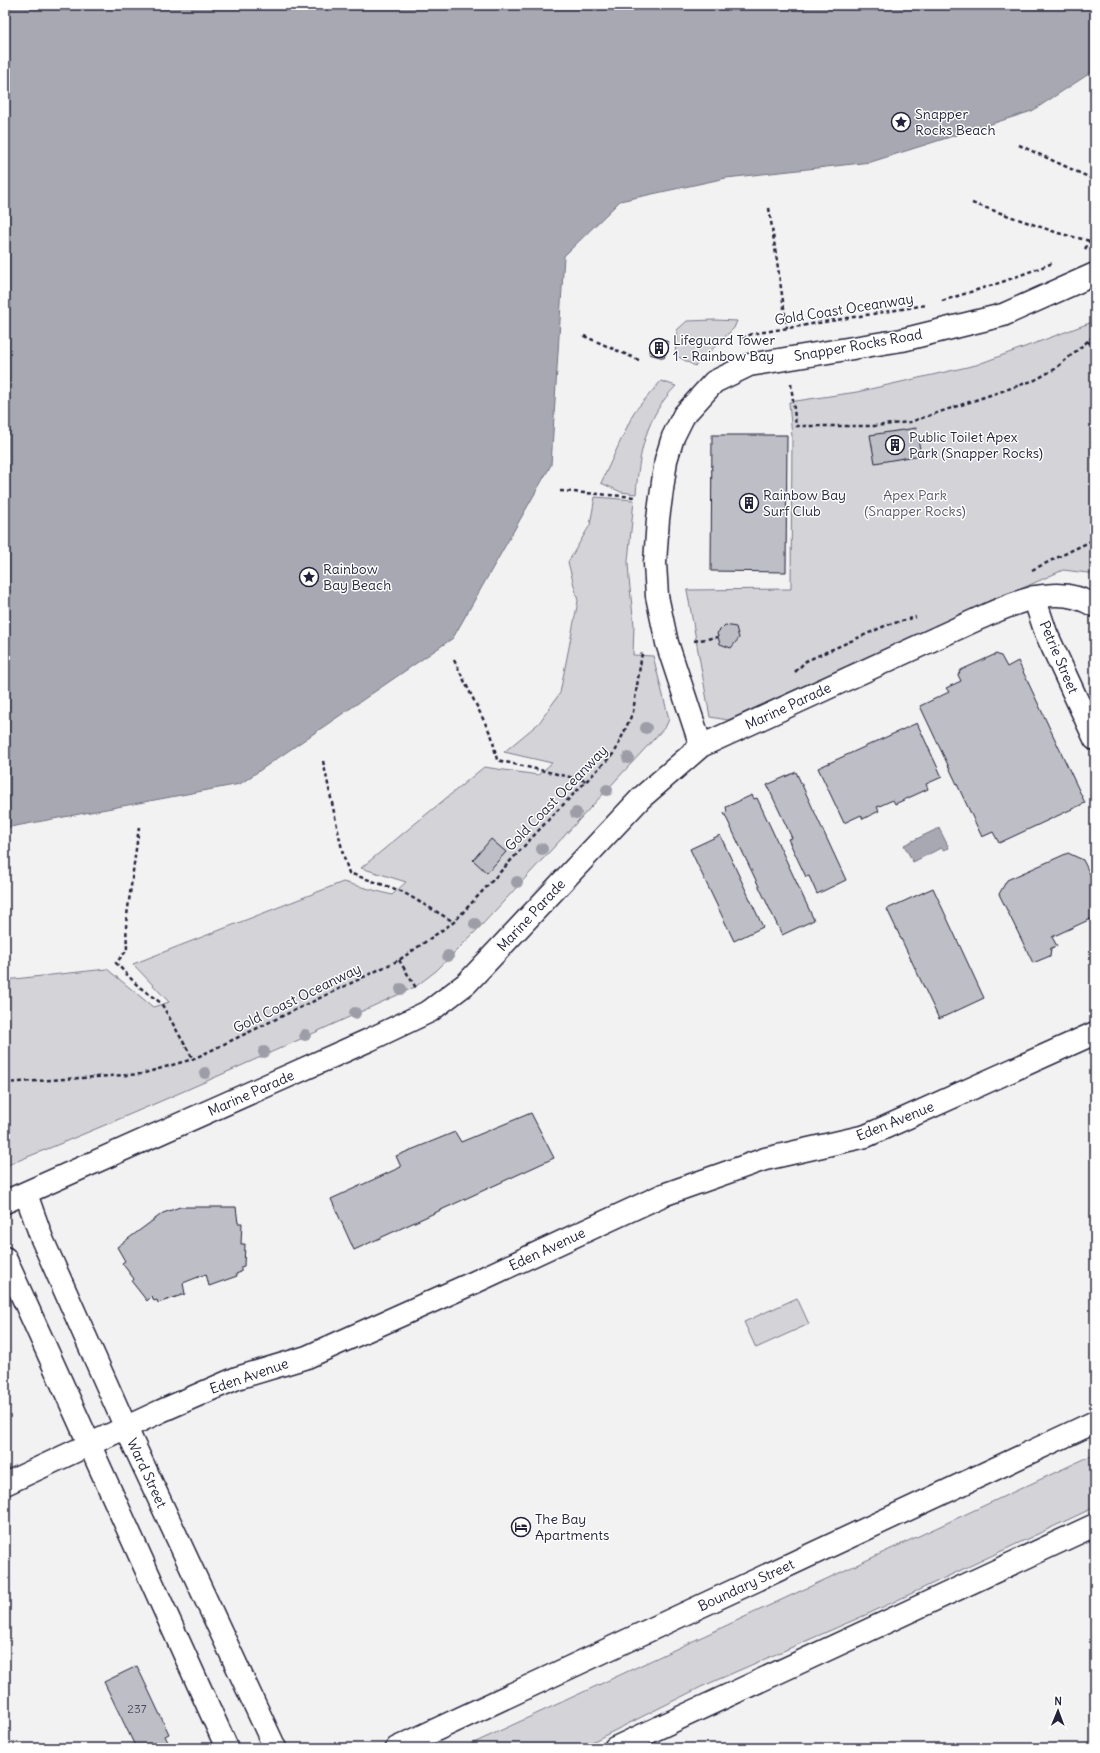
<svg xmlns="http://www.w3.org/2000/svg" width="1100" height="1753" viewBox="0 0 1100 1753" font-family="Delius,sans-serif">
	<rect width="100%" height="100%" fill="#f2f2f3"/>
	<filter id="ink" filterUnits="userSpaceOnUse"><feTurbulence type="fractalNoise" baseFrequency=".025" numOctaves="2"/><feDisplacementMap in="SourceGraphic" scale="8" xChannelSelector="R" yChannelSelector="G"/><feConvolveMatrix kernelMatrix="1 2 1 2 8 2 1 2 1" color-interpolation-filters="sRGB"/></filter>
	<g filter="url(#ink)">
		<path fill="#d3d3d8" stroke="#7a7a8a" d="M715,320l22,1 -3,7 -39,38 -20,-11 2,-25 10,-9z
			M1095,321v255l-7,-3 -25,-3 -335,150 -18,-3 -23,-127 104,-1 1,-152 -3,-35 68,-10 119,-27z
			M661,381l15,5c-30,30 -37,67 -40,108l-15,-2 -20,-9 33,-71z
			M595,497l39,3 -6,61 1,18 5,46 -1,30 20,1 16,63 -3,7 -187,202 -43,43 -21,16c-136,62 -271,124 -410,179v-186l102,-11 46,38 16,-5 -36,-38 210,-82 49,13 14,-13 -45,-14 123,-101 54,8 14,-12 -48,-11 35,-29 21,-30 18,-92 -10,-39 22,-37z
			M797,1298l12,26 -53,24 -12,-26z
			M1095,1454v53l-225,106 -169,74 -121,61h-117z"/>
		<path fill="#a8a8b2" stroke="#727282" d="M5,5h1090v65l-63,41 -161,51 -145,16 -106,23 -56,55 -13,209 -98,173 -213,146 -235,44z
			M939,828l10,20 -5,2 -3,-2 -28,14 -9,-17z"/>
		<path fill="#bebec6" stroke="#22223b" d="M654,338l15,4 -5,16 -15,-4z
			M916,428l5,27 -46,8 -5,-28z
			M712,435h75l-1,137 -75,-1z
			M725,625l11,2 3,11 -8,10 -11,-4 -3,-11z
			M996,654l5,2 6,11 11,-6 67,142 -86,40 -6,-11 -11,5 -62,-131 29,-14 -3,-4 15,-7 -3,-6 3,-5z
			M917,723l25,54 -16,7 2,5 -33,15 -2,-4 -16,7 2,4 -16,8 -2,-4 -17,8 -26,-55z
			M796,772l50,108 -29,14 -8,-18 -3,1 -18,-38 4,-1 -25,-53z
			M752,795l2,4 3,-1 57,122 -32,15 -58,-122 3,-1 -1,-5z
			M720,835l43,92 -29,14 -44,-92z
			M491,839l15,13 -19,21 -14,-13z
			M1068,853l15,7 12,24v33l-43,20 5,9 -6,2 -1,8 -17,7 -34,-69 8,-14z
			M933,888l51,110 -45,21 -52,-110z
			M531,1113l23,45 -200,92 -23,-51 70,-32 -5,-11 59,-24 6,10z
			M180,1207h56l2,16h4l-1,21h4l-1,22 -3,1v5l-5,2 1,2 -28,10 -3,-12 -23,9 2,11 -27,9 -1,-3 -3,1 -2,-5 -5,5 -15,-19 2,-3 -12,-16 3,-2 -8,-14 46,-34z
			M137,1666l32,68 -4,2 6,12h-35l-32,-66z"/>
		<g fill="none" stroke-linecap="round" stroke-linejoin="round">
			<g stroke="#22223b" stroke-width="25">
				<path id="street" d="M1034,597l12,36 49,106
					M701,746l-34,-103 -10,-47 -2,-33 3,-44 8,-59 7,-23 11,-22 30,-33 35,-17 153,-25 101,-25 92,-41
					M26,1194l16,45 84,189 149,320
					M5,1202l364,-162 61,-29 37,-28 174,-185 60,-52 279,-128c37,-16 77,-36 115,-12
					M5,1258l222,490
					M5,1484l156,-73 76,-33 70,-21 168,-75 188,-87 102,-36 101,-23 229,-103
					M397,1748l698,-326
					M615,1748l480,-223"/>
			</g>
			<path stroke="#22223b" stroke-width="2.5" stroke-dasharray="4 3" stroke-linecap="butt" d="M1019,145l76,35
				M972,203l86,30 32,8
				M769,208l18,120
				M1085,249l10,-17
				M942,301l60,-19 51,-19
				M584,336l57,25
				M742,338l10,-4 174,-29
				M1087,341l8,6
				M791,384l5,42h78l36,-4 125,-42 20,-11 40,-34
				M560,491l75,6
				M1032,570l63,-31
				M694,641l24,-4
				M454,660l38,77 5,23 90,21
				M795,672l11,-11 81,-36 29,-8
				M323,761l20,93 6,19 52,18 53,31
				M139,827l-13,96 1,27 -11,13 22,23 23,17 32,56
				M399,960l17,28
				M5,1083l136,-9 52,-15 206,-99 55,-38 97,-105 64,-65 18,-40 9,-59"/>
			<use href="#street" stroke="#fff" stroke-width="22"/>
		</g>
		<g fill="#9d9da8">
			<circle cx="646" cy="728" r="6"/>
			<circle cx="628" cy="758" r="6"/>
			<circle cx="607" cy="790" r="6"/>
			<circle cx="576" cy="813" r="6"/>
			<circle cx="542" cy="849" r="6"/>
			<circle cx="517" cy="882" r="6"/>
			<circle cx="475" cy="924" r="6"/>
			<circle cx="448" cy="956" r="6"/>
			<circle cx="401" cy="989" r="6"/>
			<circle cx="355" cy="1013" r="6"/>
			<circle cx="305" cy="1035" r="6"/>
			<circle cx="264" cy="1052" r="6"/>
			<circle cx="205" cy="1073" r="6"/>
		</g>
	</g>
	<defs>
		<g id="sight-ring" transform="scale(1)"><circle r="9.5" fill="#fff" stroke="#22223b" stroke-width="1.5"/><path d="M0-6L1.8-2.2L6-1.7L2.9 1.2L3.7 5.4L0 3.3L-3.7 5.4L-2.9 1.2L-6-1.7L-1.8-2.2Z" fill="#22223b"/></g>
		<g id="building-ring" transform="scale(1)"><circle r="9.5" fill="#fff" stroke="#22223b" stroke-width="1.5"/><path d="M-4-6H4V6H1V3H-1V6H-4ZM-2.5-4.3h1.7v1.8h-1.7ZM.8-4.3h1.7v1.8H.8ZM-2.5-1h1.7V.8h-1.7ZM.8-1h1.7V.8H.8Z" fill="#22223b"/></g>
		<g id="hotel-ring" transform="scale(1)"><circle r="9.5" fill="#fff" stroke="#22223b" stroke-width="1.5"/><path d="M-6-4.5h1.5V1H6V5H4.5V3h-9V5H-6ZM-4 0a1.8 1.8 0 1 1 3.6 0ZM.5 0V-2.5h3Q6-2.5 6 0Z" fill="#22223b"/></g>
	</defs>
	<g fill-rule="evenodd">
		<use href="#sight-ring" x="901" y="122"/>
		<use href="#building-ring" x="659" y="348"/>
		<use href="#building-ring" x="895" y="445"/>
		<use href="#building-ring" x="749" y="503"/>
		<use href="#sight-ring" x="309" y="577"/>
		<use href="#hotel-ring" x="521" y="1527"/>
	</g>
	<g text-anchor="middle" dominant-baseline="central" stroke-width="3" stroke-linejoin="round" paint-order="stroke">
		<g font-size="12" fill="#49495e">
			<text x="137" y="1708">237</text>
		</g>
		<g font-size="14" fill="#22223b" stroke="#fff" text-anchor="start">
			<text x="915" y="114">Snapper<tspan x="915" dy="16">Rocks Beach</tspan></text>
			<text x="673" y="340">Lifeguard Tower<tspan x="673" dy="16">1 - Rainbow Bay</tspan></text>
			<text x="909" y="437">Public Toilet Apex<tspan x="909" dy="16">Park (Snapper Rocks)</tspan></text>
			<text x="763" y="495">Rainbow Bay<tspan x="763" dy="16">Surf Club</tspan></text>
			<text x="323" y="569">Rainbow<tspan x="323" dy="16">Bay Beach</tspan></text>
			<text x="535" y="1519">The Bay<tspan x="535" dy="16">Apartments</tspan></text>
		</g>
		<g font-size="14" fill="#22223b" stroke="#fff">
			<text transform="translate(844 309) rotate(-9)">Gold Coast Oceanway</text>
			<text transform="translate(858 345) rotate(-10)">Snapper Rocks Road</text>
			<text transform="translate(1059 657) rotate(67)">Petrie Street</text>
			<text transform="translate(788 706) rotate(-25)">Marine Parade</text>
			<text transform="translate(556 798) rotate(-46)">Gold Coast Oceanway</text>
			<text transform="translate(531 915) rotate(-47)">Marine Parade</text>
			<text transform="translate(297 998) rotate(-26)">Gold Coast Oceanway</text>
			<text transform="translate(251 1093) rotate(-24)">Marine Parade</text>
			<text transform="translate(895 1121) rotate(-22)">Eden Avenue</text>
			<text transform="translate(547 1249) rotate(-25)">Eden Avenue</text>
			<text transform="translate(249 1376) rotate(-19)">Eden Avenue</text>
			<text transform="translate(147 1473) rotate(65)">Ward Street</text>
			<text transform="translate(746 1585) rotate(-25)">Boundary Street</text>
		</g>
		<g font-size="14" fill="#57576a" stroke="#fff">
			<text x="915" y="495">Apex Park<tspan x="915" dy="16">(Snapper Rocks)</tspan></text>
		</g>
	</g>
	<rect width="1100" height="1753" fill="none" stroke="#fff" stroke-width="20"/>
	<rect x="10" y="10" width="1080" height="1733" fill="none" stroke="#22223b" stroke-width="1.5" filter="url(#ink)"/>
	<g transform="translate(1058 1711) rotate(1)" stroke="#ffffff" stroke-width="3" paint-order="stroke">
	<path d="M0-3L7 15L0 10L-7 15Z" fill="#22223b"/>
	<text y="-6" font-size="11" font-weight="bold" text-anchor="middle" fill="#22223b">N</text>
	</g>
</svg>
